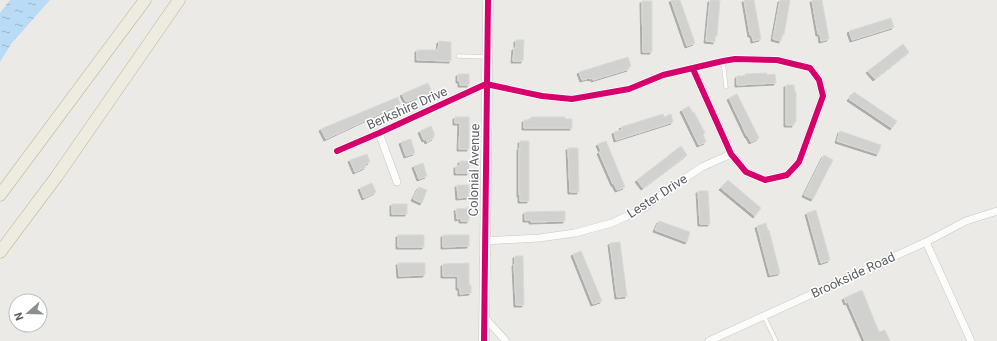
<svg xmlns="http://www.w3.org/2000/svg" width="997" height="341" viewBox="0 0 997 341" font-family="Roboto,sans-serif">
	<defs>
		<pattern id="water-ripples" width="26" height="14" patternUnits="userSpaceOnUse"><rect width="26" height="14" fill="#b9dbf6"/><path d="M2 4q2-2 4 0t4 0M15 11q2-2 4 0t4 0" fill="none" stroke="#99b5cb"/></pattern>
		<filter id="shadow"><feDropShadow dx="-2" dy="2" stdDeviation="0" flood-color="#0004"/></filter>
	</defs>
	<rect width="100%" height="100%" fill="#ebeae6"/>
	<path fill="url(#water-ripples)" d="M10,0h40l-39,44 -11,18v-49z"/>
	<path fill="#d1d1cf" stroke="#dad9d5" filter="url(#shadow)" d="M671,0h9l15,43 -8,3z
		M710,0h10l-3,36h-2v6l-9,-1z
		M744,0h10l7,39 -8,2 -1,-6h-2z
		M780,0h10l-6,35 -2,-1 -1,7 -8,-2z
		M812,0h10l7,39 -8,2 -1,-7h-2z
		M642,1h10v51h-9z
		M891,18l3,9 -42,13 -3,-9z
		M516,40h8l-1,21h-10l1,-13h2z
		M439,41l12,1v19l-34,-1v-10h21z
		M903,44l6,8 -34,27 -7,-8z
		M628,57l3,9 -3,1 1,2 -36,11v-2l-3,1 -1,-1 -7,2 -3,-8z
		M767,73v2l8,-1 1,9 -39,2v-9h8v-2z
		M458,74h11v11h-9v-4h-2z
		M428,83l4,9 -26,10 -4,-8z
		M786,85h8l1,7h1v30h-2v3h-8z
		M854,92l43,29 -5,7 -43,-29z
		M737,94l22,44 -8,4 -3,-6h-1l-18,-38z
		M398,97l2,7 -74,35 -5,-10z
		M689,106l4,7 1,-1 11,21 -2,1 3,8 -7,3 -17,-35z
		M663,114l1,3 7,-3 2,8 -57,18 -2,-8 8,-2 -1,-3z
		M455,117h14v32h-10l1,-26h-5z
		M531,117h34v2h7v9h-48v-8h7z
		M431,126l4,9 -2,1 1,2 -7,4 -1,-3 -2,1 -4,-9z
		M840,131l41,14 -3,9 -41,-13z
		M411,139l4,14 -9,3 -5,-14z
		M520,141h9v60h-9v-6h-1v-47h1z
		M606,141l19,46 -8,3 -3,-6h-1l-14,-32 2,-1 -3,-7z
		M681,146l6,9 -44,33 -6,-8z
		M568,148h10l1,44h-9z
		M367,154l3,8 -5,2 1,3 -11,5 -5,-12z
		M824,155l9,5 -20,39 -9,-4z
		M460,161h9v12h-13v-7h4z
		M423,163l4,13 -8,3 -5,-13z
		M728,180l33,28 -6,8 -34,-28z
		M372,183l4,9 -12,6 -4,-10z
		M457,185h12v12l-11,1z
		M419,187l8,3 -5,13 -9,-4z
		M698,191h10l2,33h-10z
		M392,204h15v10h-15z
		M469,208v13h-8v-3l-4,1 -1,-10z
		M816,210l14,50 -9,3 -14,-50z
		M565,211v10l-34,1v-2h-6v-8z
		M659,221l31,11 -3,10 -32,-12z
		M766,223l2,8 1,-1 11,43 -10,2 -13,-49z
		M398,235h26v12h-26z
		M443,235h26v11l-26,1z
		M620,242l7,54 -10,1 -7,-54z
		M581,251l21,50 -9,3 -20,-50z
		M515,256h8l1,49h-8l-2,-41h1z
		M398,263h27v12l-26,1z
		M469,263v22h2v8l-11,1v-6h-2v-12h-15v-12z
		M862,290l17,42 6,-2 5,11h-25l-17,-39 -2,1 -2,-5z"/>
	<g fill="none" stroke-linecap="round" stroke-linejoin="round">
		<g stroke="#c8c8c8" stroke-width="4.5">
			<path id="lane" d="M458,56l29,1
				M723,61l3,26
				M764,316l12,25"/>
		</g>
		<g stroke="#c8c8c8" stroke-width="8">
			<path id="street" d="M379,133l18,49
				M337,151l42,-18 107,-49 56,12 30,3 57,-10 34,-14 60,-14 12,-2 42,1 33,8 9,12 4,16 -24,66 -12,13 -22,5 -19,-8 -15,-18 -38,-85
				M484,241l55,-3 36,-5 37,-10 32,-15 25,-19 33,-22 29,-13
				M926,242l45,99
				M485,318l21,23
				M709,341l217,-99 40,-21 31,-10"/>
		</g>
		<g stroke="#c7c7c6" stroke-width="11">
			<path id="secondary" d="M484,341l4,-341"/>
		</g>
		<g stroke="#c2b594" stroke-width="13">
			<path id="highway" d="M0,195l145,-195
				M0,252l57,-76 122,-176"/>
		</g>
		<use href="#lane" stroke="#fcfcfb" stroke-width="3.5"/>
		<use href="#street" stroke="#fcfcfb" stroke-width="7"/>
		<use href="#secondary" stroke="#fcfcfb" stroke-width="10"/>
		<use href="#highway" stroke="#eeebe0" stroke-width="12"/>
		<g stroke="#fff" stroke-width="8">
			<path id="cycleway" d="M337,151l42,-18 107,-49 56,12 30,3 57,-10 34,-14 60,-14 12,-2 42,1 33,8 9,12 4,16 -24,66 -12,13 -22,5 -19,-8 -15,-18 -38,-85
				M484,341l4,-341"/>
		</g>
		<use href="#cycleway" stroke="#d6006c" stroke-width="6"/>
	</g>
	<g text-anchor="middle" dominant-baseline="central" stroke-width="3" stroke-linejoin="round" paint-order="stroke">
		<g font-size="13" fill="#5b5f64" stroke="#fff">
			<text transform="translate(407 108) rotate(-24)">Berkshire Drive</text>
			<text transform="translate(474 170) rotate(-89)">Colonial Avenue</text>
			<text transform="translate(657 196) rotate(-33)">Lester Drive</text>
			<text transform="translate(853 275) rotate(-25)">Brookside Road</text>
		</g>
	</g>
	<g transform="translate(28 313) rotate(250)"><circle r="19" fill="#ffffff" stroke="#bdbfc1"/>
	<path d="M0-3L7 15L0 10L-7 15Z" fill="#8d9092"/>
	<text y="-6" font-size="11" font-weight="bold" text-anchor="middle" fill="#5b5f64">N</text>
	</g>
</svg>
